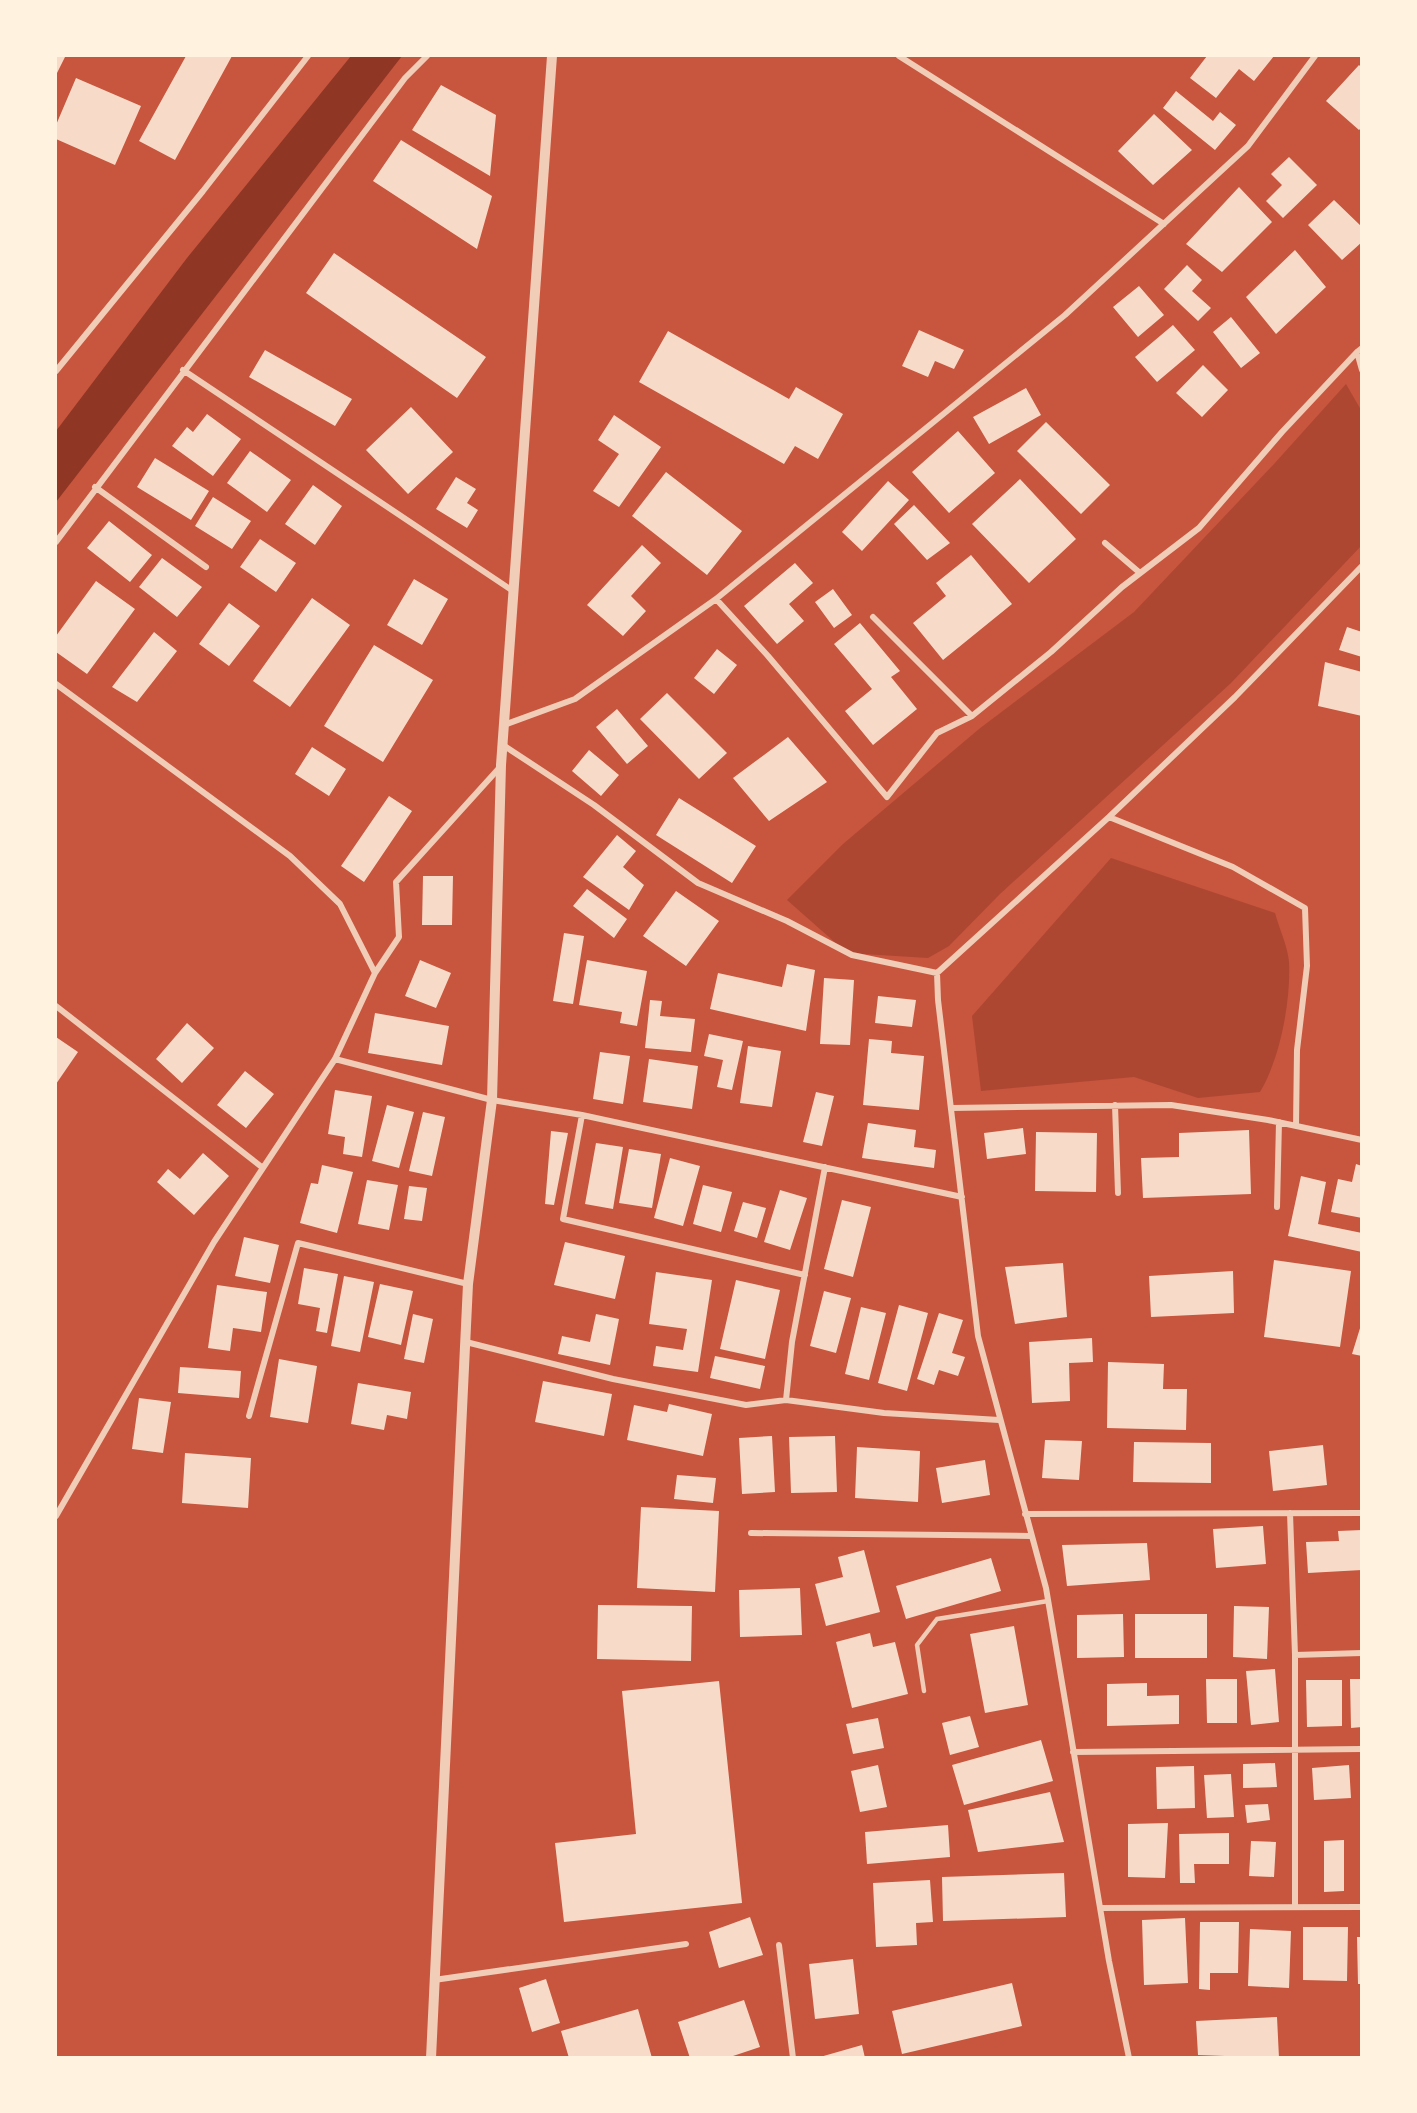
<svg xmlns="http://www.w3.org/2000/svg" width="1417" height="2113" viewBox="0 0 1417 2113" font-family="'PT Serif',serif">
	<rect width="100%" height="100%" fill="#c8553d"/>
	<path fill="#ae4732" d="M1346,384l15,26v136l-130,137 -231,211 -51,52 -21,12 -81,-5 -60,-53 56,-56 136,-115 155,-117 140,-148z
		M1111,858l164,55c4,15 13,34 14,49 2,39 -9,97 -29,130l-62,6 -64,-21 -153,14 -9,-75z"/>
	<path fill="#8f3625" d="M351,56h51l-346,446v-71l131,-173z"/>
	<path fill="#f7dbc8" d="M56,56l9,1 -9,18z
		M186,56h46l-57,104 -36,-19z
		M1207,56h67l-20,25 -15,-12 -23,29 -26,-20z
		M1359,65l3,3v59l-3,3 -33,-29z
		M76,78l65,28 -26,59 -59,-26v-14z
		M441,85l55,30 -6,61 -78,-46z
		M1176,91l37,30 7,-9 16,13 -21,25 -52,-42z
		M1154,114l38,36 -39,35 -35,-34z
		M401,140l91,56 -15,53 -104,-68z
		M1289,157l28,28 -34,33 -17,-17 16,-16 -11,-11z
		M1239,187l33,35 -50,50 -36,-28z
		M1334,200l28,27v15l-20,18 -34,-35z
		M1295,250l31,37 -50,47 -30,-37z
		M334,253l152,104 -29,41 -151,-105z
		M1187,265l15,15 -10,11 19,17 -13,13 -34,-32z
		M1139,286l25,29 -26,22 -25,-30z
		M1231,317l29,36 -19,15 -28,-36z
		M1173,325l22,25 -38,32 -22,-25z
		M919,330l45,20 -10,19 -19,-8 -7,16 -26,-11z
		M668,331l121,68 7,-12 47,27 -25,45 -23,-13 -11,18 -145,-82z
		M265,350l87,49 -17,27 -86,-49z
		M1203,365l25,25 -26,27 -26,-24z
		M1026,388l15,27 -52,29 -16,-27z
		M411,407l42,45 -45,42 -42,-44z
		M207,414l34,25 -28,37 -41,-30 15,-19 6,5z
		M614,415l47,32 -42,60 -26,-16 26,-37 -21,-14z
		M1046,422l64,63 -29,29 -64,-63z
		M958,431l37,42 -46,40 -37,-41z
		M250,451l41,29 -24,32 -40,-29z
		M155,458l54,33 -18,29 -54,-33z
		M666,472l76,59 -35,44 -75,-59z
		M456,477l20,12 -9,14 11,7 -11,18 -31,-19z
		M1020,479l56,60 -47,44 -57,-59z
		M888,481l21,19 -47,51 -20,-19z
		M313,485l29,21 -27,39 -30,-21z
		M213,497l38,24 -19,28 -37,-23z
		M914,505l36,38 -23,17 -33,-36z
		M109,521l43,34 -22,27 -43,-34z
		M260,539l36,24 -20,29 -36,-25z
		M642,545l19,18 -30,33 15,15 -23,25 -36,-31z
		M971,555l41,49 -69,56 -30,-37 33,-27 -10,-13z
		M162,558l40,29 -25,30 -38,-30z
		M795,563l18,20 -24,21 15,17 -27,23 -33,-38z
		M414,579l34,20 -26,46 -35,-20z
		M96,581l39,28 -48,65 -31,-22v-16z
		M833,589l19,26 -18,13 -19,-26z
		M312,598l38,27 -60,82 -37,-26z
		M229,603l31,23 -31,40 -30,-22z
		M860,623l40,48 -9,6 26,32 -44,36 -28,-34 27,-22 -38,-45z
		M1347,627l15,5v25l-23,-7z
		M154,632l23,19 -40,51 -25,-15z
		M374,645l59,35 -50,82 -59,-36z
		M717,649l20,16 -23,29 -20,-16z
		M1325,662l37,10v44l-44,-10z
		M667,693l60,60 -28,26 -59,-60z
		M617,709l31,37 -21,18 -31,-37z
		M788,737l39,45 -58,39 -36,-43z
		M312,747l34,22 -17,27 -34,-22z
		M589,750l30,25 -18,21 -29,-25z
		M389,796l23,15 -48,71 -23,-16z
		M679,798l77,48 -24,37 -76,-48z
		M617,835l19,16 -13,16 21,18 -15,25 -46,-33z
		M423,876h30l-1,49h-30z
		M587,889l40,30 -13,19 -41,-32z
		M676,891l43,30 -33,45 -43,-30z
		M564,933l20,3 -11,68 -20,-3z
		M420,960l31,13 -15,35 -31,-12z
		M587,960l60,11 -10,55 -17,-3 2,-11 -43,-7z
		M787,964l28,6 -9,61 -96,-22 8,-36 64,14z
		M824,978l30,2 -4,65 -30,-1z
		M878,996l38,4 -4,27 -37,-4z
		M650,1000l12,1 -2,15 35,3 -4,33 -46,-4z
		M375,1013l74,13 -7,39 -74,-12z
		M187,1023l27,25 -32,35 -26,-24z
		M709,1034l34,7 -11,49 -15,-3 6,-27 -19,-4z
		M56,1037l22,15 -22,32z
		M869,1039l23,2 -1,12 33,3 -5,54 -56,-5z
		M748,1046l33,5 -9,56 -32,-4z
		M600,1052l30,4 -7,48 -30,-5z
		M649,1059l49,7 -6,43 -49,-7z
		M245,1071l29,23 -28,34 -29,-23z
		M335,1090l37,6 -10,61 -19,-3 2,-17 -17,-3z
		M816,1092l18,4 -12,50 -19,-4z
		M387,1105l27,7 -15,56 -27,-7z
		M423,1112l22,5 -13,59 -23,-5z
		M868,1123l48,7 -2,17 22,3 -2,18 -72,-10z
		M1023,1128l3,26 -39,5 -3,-26z
		M1249,1130l2,64 -108,4 -2,-40 38,-1v-24z
		M551,1131l17,2 -14,72 -9,-1z
		M1036,1132l61,1 -1,59 -61,-1z
		M596,1143l27,4 -10,62 -28,-5z
		M629,1149l32,5 -9,54 -33,-5z
		M203,1153l26,23 -35,39 -37,-33 11,-13 12,10z
		M670,1158l30,8 -17,60 -29,-8z
		M1356,1164l6,2v52l-31,-6 7,-33 14,3z
		M322,1165l31,7 -16,61 -37,-10 11,-40 7,1z
		M1301,1176l25,6 -8,42 44,9v19l-74,-16z
		M367,1180l31,5 -9,45 -31,-6z
		M703,1185l29,7 -11,40 -28,-8z
		M409,1186l18,2 -5,33 -18,-2z
		M780,1190l27,8 -17,52 -26,-8z
		M842,1200l29,7 -18,70 -29,-8z
		M743,1202l23,6 -9,30 -23,-7z
		M244,1237l35,8 -9,38 -35,-7z
		M565,1242l60,14 -10,43 -61,-14z
		M1274,1260l77,11 -11,76 -76,-10z
		M1063,1263l4,54 -52,7 -10,-57z
		M304,1268l34,6 -11,59 -11,-2 4,-23 -22,-4z
		M1233,1271l1,42 -83,4 -2,-41z
		M656,1272l56,8 -14,92 -45,-6 3,-20 27,4 4,-21 -38,-5z
		M344,1276l30,6 -14,70 -29,-6z
		M736,1280l44,10 -15,69 -45,-10z
		M380,1284l33,7 -12,54 -33,-8z
		M217,1285l50,7 -6,40 -28,-4 -3,23 -22,-3z
		M824,1291l27,7 -15,55 -26,-7z
		M899,1305l29,8 -21,78 -29,-8z
		M861,1307l25,6 -17,67 -24,-6z
		M939,1313l24,7 -11,33 13,4 -7,19 -19,-6 -5,15 -17,-6z
		M413,1314l20,5 -9,44 -20,-4z
		M596,1314l23,5 -9,46 -52,-11 4,-18 28,6z
		M1361,1325h1v31l-10,-2z
		M1092,1338l1,24 -24,1 1,38 -38,2 -3,-61z
		M715,1356l50,10 -5,23 -50,-11z
		M279,1359l38,7 -9,57 -38,-6z
		M1108,1362l56,2 -1,25h24l-1,41 -79,-2z
		M180,1367l61,4 -2,27 -61,-5z
		M543,1381l69,13 -8,42 -69,-14z
		M358,1383l53,9 -4,27 -20,-4 -3,15 -33,-6z
		M139,1398l32,4 -8,51 -31,-4z
		M669,1404l43,10 -9,42 -76,-16 7,-35 33,7z
		M772,1436l3,56 -33,2 -3,-56z
		M835,1436l2,56 -46,1 -2,-56z
		M1045,1440l37,1 -3,39 -37,-2z
		M1134,1442l77,1v40l-78,-1z
		M1323,1445l4,40 -54,6 -4,-40z
		M857,1447l63,4 -2,51 -63,-4z
		M185,1453l66,5 -3,50 -66,-5z
		M985,1460l5,35 -48,8 -6,-35z
		M677,1475l39,3 -3,25 -39,-4z
		M641,1507l78,4 -4,81 -78,-4z
		M1263,1526l3,38 -50,4 -3,-39z
		M1362,1530v40l-54,3 -2,-31 33,-1 -1,-10z
		M1147,1543l3,37 -83,6 -5,-41z
		M864,1550l16,62 -54,14 -11,-42 28,-7 -5,-20z
		M991,1558l10,33 -95,28 -10,-33z
		M800,1588l2,47 -62,2 -1,-47z
		M598,1605l94,1 -1,55 -94,-2z
		M1234,1606l35,1 -2,52 -34,-2z
		M1123,1614l1,43 -47,1v-43z
		M1135,1614h72v44h-72z
		M1014,1626l14,79 -43,8 -15,-79z
		M870,1633l3,14 22,-5 13,52 -56,14 -16,-66z
		M1275,1669l4,53 -28,3 -5,-54z
		M1206,1679h31v44h-30z
		M1350,1679h12v48l-11,1z
		M1306,1680h36v46l-35,1z
		M719,1681l23,222 -178,19 -9,-79 81,-9 -14,-143z
		M1147,1683v13l32,-1v29l-72,2v-42z
		M970,1716l9,31 -29,8 -8,-32z
		M878,1718l6,30 -31,6 -7,-30z
		M1041,1740l12,41 -89,24 -12,-40z
		M1275,1763l2,24 -34,1v-24z
		M878,1765l9,42 -27,5 -9,-41z
		M1349,1765l2,33 -37,2 -2,-32z
		M1194,1766l1,42 -38,1 -1,-42z
		M1231,1774l3,43 -27,1 -3,-43z
		M1050,1792l14,50 -86,10 -10,-42z
		M1268,1804l2,16 -23,3 -2,-18z
		M1168,1823l-3,55 -37,-1v-53z
		M948,1825l2,32 -83,7 -2,-32z
		M1229,1833v31h-35l1,19h-15l-1,-49z
		M1344,1840v51l-20,1v-51z
		M1251,1841l25,1 -2,35 -25,-1z
		M1064,1873l2,44 -123,4 -1,-44z
		M930,1880l3,42 -17,1 1,22 -41,2 -3,-64z
		M750,1917l13,38 -44,13 -10,-36z
		M1185,1918l3,65 -44,2 -2,-65z
		M1200,1922h39l-1,51h-28v17l-11,-1z
		M1303,1927h45l-1,54 -44,-1z
		M1250,1929l41,2 -2,57 -41,-2z
		M1357,1937h5v47h-4z
		M853,1959l6,55 -44,5 -6,-55z
		M546,1979l14,44 -28,9 -13,-44z
		M1012,1983l10,43 -120,28 -10,-43z
		M744,2000l16,47 -33,11h-37l-12,-36z
		M638,2009l14,49h-83l-8,-27z
		M1277,2017l2,41 -81,-3 -2,-34z
		M862,2045l3,13h-45v-1z"/>
	<g fill="none" stroke-linecap="round" stroke-linejoin="round">
		<path stroke="#f1ccb7" stroke-width="4.5" d="M924,1691l-7,-46 20,-26 111,-18"/>
		<path stroke="#f1ccb7" stroke-width="6" d="M899,56l265,168
			M1362,348l-5,4 5,18
			M183,370l330,221
			M56,371l147,-180 105,-135
			M95,487l111,80
			M56,542l349,-464 22,-22
			M1105,543l35,30
			M716,599l52,57 119,141 50,-64 35,-17 79,-64 71,-65 77,-59 83,-96 75,-80
			M873,617l99,99
			M56,684l234,172 50,48 35,69
			M504,725l71,-26 141,-100 349,-284 183,-169 67,-90
			M503,745l91,60 104,78 89,38 65,34 85,18
			M1109,817l124,50 72,41 2,58 -10,84 -1,76
			M56,1006l207,162
			M335,1059l157,41 90,15 380,82
			M1115,1105l3,88
			M952,1108l219,-3 97,15 94,20
			M582,1115l-19,104 242,56
			M825,1167l-33,175 -6,58 98,13 115,7
			M1277,1207l2,-85
			M466,1342l147,37 133,26 40,-5
			M249,1416l49,-173 170,41
			M1290,1513l5,142v250
			M1025,1514l337,-1
			M56,1516l158,-274 121,-183 40,-86 24,-36 -3,-55 105,-116
			M751,1533l280,3
			M1295,1655l67,-2
			M1073,1752l289,-3
			M1100,1908l262,-1
			M779,1945l14,113
			M434,1980l252,-36
			M1129,2058l-20,-97 -63,-373 -68,-252 -40,-336 -1,-27 172,-156 126,-120 127,-131"/>
		<path stroke="#f1ccb7" stroke-width="10" d="M431,2058l37,-774 24,-184 9,-335 51,-709"/>
	</g>
	<rect width="1417" height="2113" fill="none" stroke="#fff3e0" stroke-width="114"/>
</svg>
